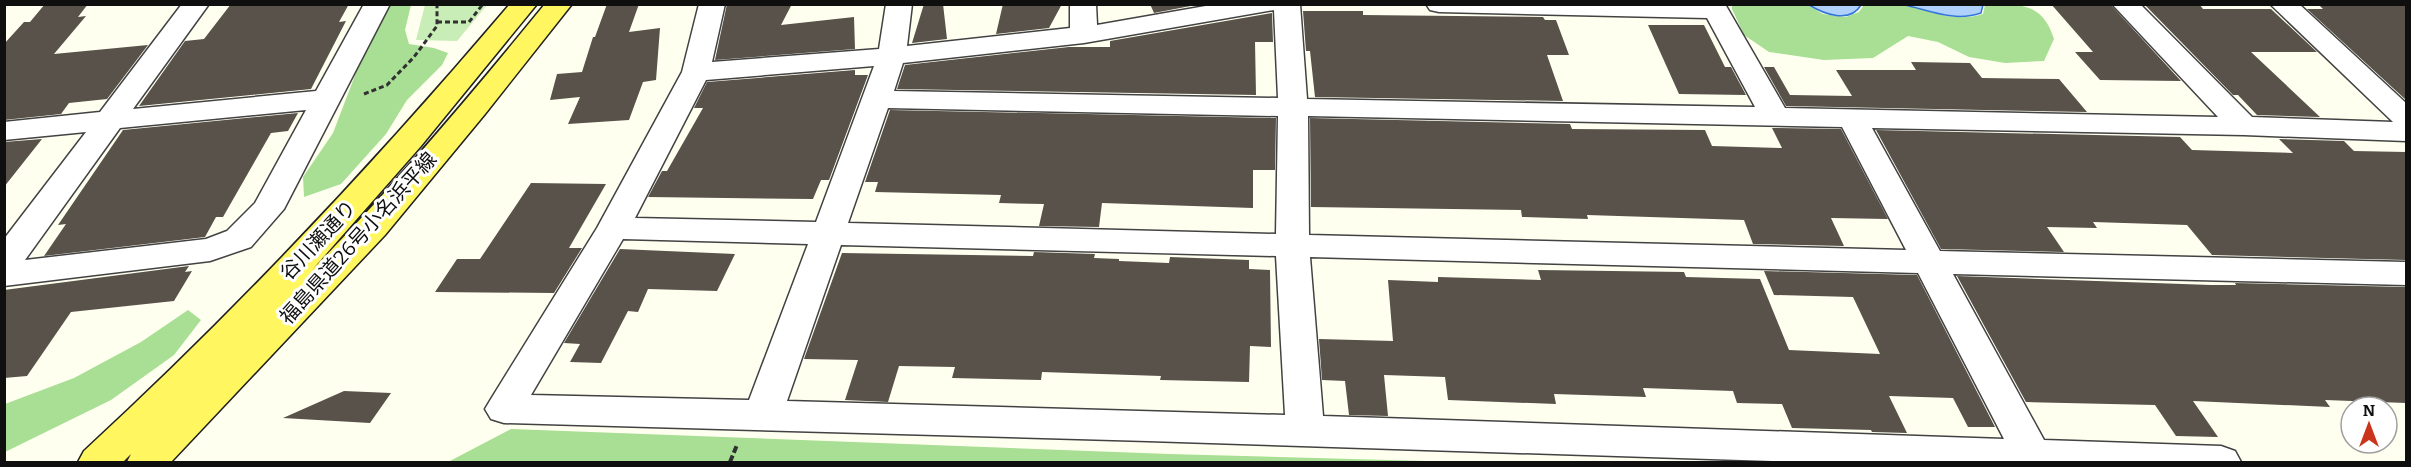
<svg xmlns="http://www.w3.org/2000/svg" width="2411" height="467" viewBox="0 0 2411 467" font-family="Bitter,'Noto Sans JP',serif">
	<rect width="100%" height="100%" fill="#fffff0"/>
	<path fill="#c8edb6" d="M425,5v-1l62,1 -30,36 -41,-1z"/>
	<path fill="#a8df94" d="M1901,4c28,7 54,19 82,10l2,-9c33,-1 57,-4 69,34l-10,22 -39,2 -36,-6 -31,-15 -30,-6 -35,22 -49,2 -55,-8 -25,-17 -12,-26v-4h75l16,9 23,3 13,-5 5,-7z
		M390,5h21l-6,25 4,14 25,4 14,5 -6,12 -35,35 -21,34 -45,50 -37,13 -1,-20 30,-44 32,-84z
		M188,310l13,10 -27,35 -63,45 -106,52v-48l69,-26 67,-36z
		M511,429l658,25 294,8h-1028h13z"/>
	<path fill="#b0d1fb" stroke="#3276d8" stroke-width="1.5" d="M1809,5h52c-11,19 -37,9 -52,0z
		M1905,5l77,-1 1,1 -2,8c-26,9 -50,-2 -76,-8z"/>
	<path fill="#58524a" d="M45,4h43l-10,13 8,-1 -32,38 94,-9 -41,54 -38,4 -8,11 -57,6v-76l20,-22h6z
		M231,4h118l-10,18 7,-1 -35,68 -172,17 46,-65 19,-2z
		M607,4h32l-10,28 31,-4 -4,52 -13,2 -14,38 -61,4 12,-27 -30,3 7,-26 25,-2 11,-35h2z
		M727,4h65l-11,21 73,-8 1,32 -140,11z
		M924,4h19l4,35 -35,4z
		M1003,4h59l-13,24 -53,6z
		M1150,4h51l-47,9z
		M2051,4h59l71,77 -81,-1 -25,-28h18z
		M2144,4h55l4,5h68l46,43h-66l69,65 -63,-2 -19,-20h-5z
		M2318,4h88v96l-99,-91h16z
		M1303,11h60v4l180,2 2,3h11l13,35h-22l16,46 -248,-4 -5,-46h-4z
		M1272,13l1,29h-18l1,53 -359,-6 8,-24 164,-18h41v-6z
		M1648,25h56l21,42h6l15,28 -67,-1z
		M1911,62l59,1 12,15 77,1 28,33 -301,-6 -22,-39h10l16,28 62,1 -16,-26h80z
		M855,70v5h13l-39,105h-8l-8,19 -165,-2 14,-26h5l36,-63h-9l13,-26z
		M890,110l386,8 -1,52h-22v38l-151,-5 -3,24 -60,-1 5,-22 -45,-1 2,-8 -126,-3 3,-10h-13z
		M298,113l-10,18 -17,2 -48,84h-7l-11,20 -161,19 22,-32 -8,1 65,-95z
		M1310,118l260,6 2,5 133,1 7,16 70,2 -10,-20 69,1 47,90 -57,-1 13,28 -91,-2 -9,-24 -157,-5 1,4 -66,-2 -1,-7 -210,-3z
		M1876,130l304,7 12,13 101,3 -14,-14 65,2 10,10 52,1v108l-194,-5 -25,-30 -94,-3 4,6 -50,-1 17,25 -123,-3z
		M42,139l-38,48v-45z
		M531,183l75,1 -37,64h13l-28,45 -119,-1 22,-33h23z
		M620,249l115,5 -18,37 -69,-2 -10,23 -10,-1 -27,52 -31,-1 10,-18 -16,-1z
		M1034,252l61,2 -1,4 25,1v2l50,2 1,-6 79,3v9l21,1 1,77 -21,-1 -1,36 -89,-2 1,-4 -119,-4 -1,8 -89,-2 3,-11 -56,-1 -11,36 -43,-2 13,-40 -54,-1 38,-106 191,3z
		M189,266l-4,6 7,-1 -18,30 -103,11 -44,64 -23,2v-88z
		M1538,270l146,2 2,5 74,2 29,71 91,4 -27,-57 -79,-2 -10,-24 153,4 78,152h-27l-15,-29 -64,-2 18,37 -35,-1 -1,-2 -79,-2 -10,-24 -45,-1 -4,-12 -90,-3 3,9 -92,-3 2,10 -108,-4 -3,-23 -61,-2 4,41 -39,-1 -4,-34 -23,-1 -3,-41 74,2 -5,-61 50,2v-5l103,3z
		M1957,276l254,9h25l-1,-2 171,4v116l-81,-3 5,7 -137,-6 25,36 -42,-1 -21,-31 -129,-3z
		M344,391l47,2 -21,30 -87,-5z"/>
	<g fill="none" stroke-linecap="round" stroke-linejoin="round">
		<g stroke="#424242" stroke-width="3">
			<path id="minor" d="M182,4h27l-76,105 183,-18 48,-87h26l-106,205 -33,38 -41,14 -206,25v-47l82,-107 -82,8v-18l96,-10zM306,110l-51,93 -28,28 -21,8 -181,21 95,-132z
				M699,4h26l-13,58 167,-13 7,-45h26l-5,42 163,-18v-24h26l1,21 120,-21h83l7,95 448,8 -48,-89 -268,-6 -9,-2 -4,-6h299l60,104 433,9 -106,-113h28l112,113 141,5 -123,-118h29l107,99v38l-162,-6 -372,-7 68,123 466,11v23l-453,-11 91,166 177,6 14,5 6,11h-441l-652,-21 -644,-18 -13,-4 -6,-10 6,-10 106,-171 85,-156zM1274,10l4,88 -384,-7 9,-28 181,-20zM874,66l-58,156 -181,-4 71,-138zM888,108l390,8 -2,118 -428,-11zM1308,116l534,11 64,123 -597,-15zM623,239l185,5 -59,156 -218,-5zM841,245l435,11 9,159 -498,-14zM1310,257l608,16 86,166 -681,-23z"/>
		</g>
		<g stroke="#202020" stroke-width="3">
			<path id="primary" d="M510,4h27l-116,142 -109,124c82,-84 158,-174 233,-266h27l-87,110 -100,121 -214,227h-44l4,-8 -8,8h-45l6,-11c153,-141 291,-288 426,-447z"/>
		</g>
		<path stroke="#313131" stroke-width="3" stroke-dasharray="5 3" stroke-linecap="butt" d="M437,22h32l14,-18
			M364,94l23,-9 27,-28 23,-31v-22"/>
		<path stroke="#313131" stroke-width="4" stroke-dasharray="7 3" stroke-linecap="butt" d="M730,462l7,-17"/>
		<use href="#minor" fill="#fff" fill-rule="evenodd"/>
		<use href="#primary" fill="#fff660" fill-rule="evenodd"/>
	</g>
	<g text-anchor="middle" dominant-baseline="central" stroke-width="6" stroke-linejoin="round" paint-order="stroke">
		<g font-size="20" fill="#0f0f0f" stroke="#fff">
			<text transform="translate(358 238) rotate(-48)">福島県道26号小名浜平線</text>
			<text transform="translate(318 240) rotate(-47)">谷川瀬通り</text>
		</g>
	</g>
	<rect width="2411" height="467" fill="none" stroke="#0f0f0f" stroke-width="12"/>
	<g transform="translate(2369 425)"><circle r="28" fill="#ffffff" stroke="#9f9f9f" stroke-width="1.5"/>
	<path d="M0-4.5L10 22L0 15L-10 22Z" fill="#ca341b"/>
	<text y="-9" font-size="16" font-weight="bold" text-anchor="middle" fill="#0f0f0f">N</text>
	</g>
</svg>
